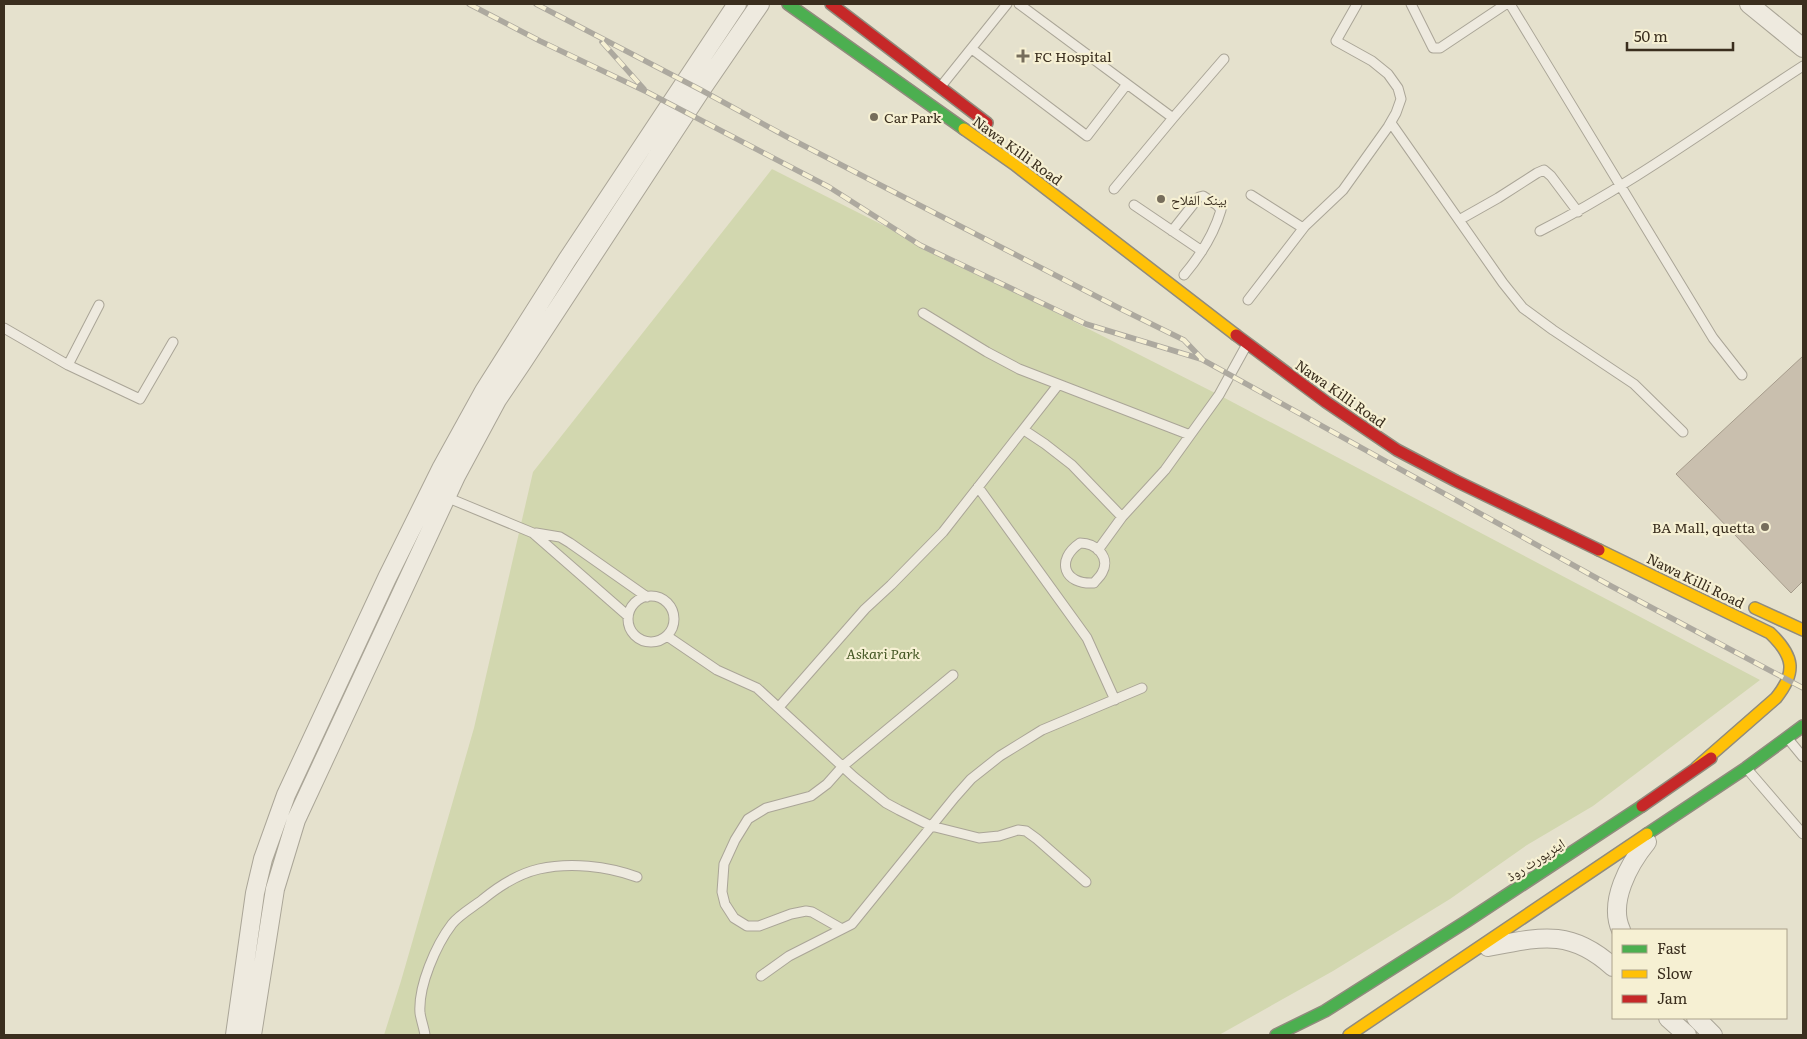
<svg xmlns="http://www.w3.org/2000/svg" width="1807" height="1039" viewBox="0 0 1807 1039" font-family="Literata,'Noto Naskh Arabic',serif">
	<rect width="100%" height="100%" fill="#e5e1cd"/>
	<path fill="#d2d7af" d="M772,169l447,226 541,285 -167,126 -66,39 -77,54 -117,72 -114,64h-835l17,-54 73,-253 59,-256z"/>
	<path fill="#c9bfae" stroke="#a69c8c" d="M1803,356v225l-12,12 -115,-119z"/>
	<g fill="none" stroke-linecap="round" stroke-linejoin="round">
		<g stroke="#aaa597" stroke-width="11">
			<path id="lane" d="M1019,4l154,114
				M1411,4l22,44h7l66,-44
				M1510,4l203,334 29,37
				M972,49l115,87 40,-52
				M942,85l65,-81
				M1391,123l112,160 20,25 30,22 81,54 49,48
				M1114,189l59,-71 51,-59
				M1251,195l52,33
				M1134,205l68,46
				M1459,220l39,-22 39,-25 7,-3 7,6 27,36
				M1172,231l27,-34 4,-1 14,9 4,5c-7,24 -21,46 -37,65
				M1540,231c93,-47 176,-109 263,-165
				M1248,300l57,-74 38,-36 45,-63 8,-14 5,-14 -3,-11 -10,-14 -16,-13 -36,-20 21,-37
				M923,313l64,39 32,17 171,66
				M4,328l64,37 72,34 33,-57
				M68,365l31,-60
				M1024,430l21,14 27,21 50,52
				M978,487l109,151 28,62
				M446,497l87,36 95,83
				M536,533l24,4 10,6 77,54
				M1080,543c16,0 31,14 22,30 -2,4 -6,7 -8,10 -30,2 -39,-23 -14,-40z
				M1098,550l24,-33 43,-47 54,-75 27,-49
				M628 619a23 23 0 1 1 46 0a23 23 0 1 1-46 0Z
				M667,636l50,34 40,18 97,89 32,26 13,7 32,16 48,12 20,-2 19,-6 8,1 11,8 49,43
				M779,707l86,-98 26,-24 52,-53 115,-147
				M1789,740l14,17
				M1748,770l55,64
				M842,929l-30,-17 -6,-1 -15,3 -32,12h-12l-13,-8 -9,-14 -3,-12 2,-28 11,-24 13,-21 18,-11 45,-12 16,-12 16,-18 110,-91
				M761,976l28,-20 63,-32 103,-127 16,-18 29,-23 42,-26 100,-42
				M425,1035c-1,-7 -4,-15 -5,-22 -2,-27 16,-68 32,-89 7,-9 21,-17 30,-24 17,-14 35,-26 57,-31 31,-7 68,-3 98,8"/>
		</g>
		<g stroke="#aaa597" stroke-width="20">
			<path id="street" d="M1749,4l54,44
				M1621,930c-13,-28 8,-66 26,-88
				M1488,947c52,-10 82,-19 125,20
				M1668,1018l19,17
				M1696,1018l17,17
				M235,1035l20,-142 8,-34 23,-64 101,-217 55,-111 42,-76 83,-131 170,-256
				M252,1035l23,-146 21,-69 160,-344 41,-76 25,-37 179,-273 59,-86"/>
		</g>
		<g stroke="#908b7d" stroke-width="14">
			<path id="fast" d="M788,4l176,125
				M1647,834l99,-66 57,-42
				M1276,1035l49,-24 142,-90 175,-115"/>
		</g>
		<g stroke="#908b7d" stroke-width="14">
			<path id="slow" d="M964,129l50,35 222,171
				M1599,550l171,83c24,23 27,39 6,65l-79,69
				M1755,608l48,22
				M1349,1035l298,-201"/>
		</g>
		<g stroke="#908b7d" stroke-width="14">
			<path id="jam" d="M831,4l156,119
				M1236,335l90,67 71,48 59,31 143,69
				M1642,806l69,-48"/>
		</g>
		<use href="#lane" stroke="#eeeadf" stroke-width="9"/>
		<use href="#street" stroke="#eeeadf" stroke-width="18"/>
		<use href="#fast" stroke="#4caf50" stroke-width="11"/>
		<use href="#slow" stroke="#ffc107" stroke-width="11"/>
		<use href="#jam" stroke="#c62828" stroke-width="11"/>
		<g stroke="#ada99f" stroke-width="5.5">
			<path id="rail" d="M469,4l71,37 107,51 182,95 91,58 166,79 115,35
				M536,4l165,86 88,48 332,171 63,31 19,20 408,226 192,102
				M602,42l42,47"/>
		</g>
		<use href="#rail" stroke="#f6f0d3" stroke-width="4" stroke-dasharray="11" stroke-linecap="butt"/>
	</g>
	<g fill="#766d5b" stroke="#f6f0d3" stroke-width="2">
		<path d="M1020.5 48.5h5v5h5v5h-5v5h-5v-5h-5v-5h5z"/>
		<circle cx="874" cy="117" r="5"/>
		<circle cx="1161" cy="199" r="5"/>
		<circle cx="1765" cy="527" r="5"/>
	</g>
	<g text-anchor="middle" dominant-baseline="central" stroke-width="4.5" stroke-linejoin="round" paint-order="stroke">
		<g font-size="14" fill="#3a2e1e" stroke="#f6f0d3" text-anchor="start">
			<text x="1034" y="56">FC Hospital</text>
			<text x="884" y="117">Car Park</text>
			<text x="1171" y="199">بینک الفلاح</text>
			<text x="1755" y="527" text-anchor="end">BA Mall, quetta</text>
		</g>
		<g font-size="14" fill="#3a2e1e" stroke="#f6f0d3">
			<text transform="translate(1018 150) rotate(36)">Nawa Killi Road</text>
			<text transform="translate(1341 393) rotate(35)">Nawa Killi Road</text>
			<text transform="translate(1696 580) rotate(26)">Nawa Killi Road</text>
			<text transform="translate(1535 859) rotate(-33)">ایئرپورٹ روڈ</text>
		</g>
		<g font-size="14" font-style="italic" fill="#455724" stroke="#f6f0d3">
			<text x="883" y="653">Askari Park</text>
		</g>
	</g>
	<rect width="1807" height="1039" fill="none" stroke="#3a2e1e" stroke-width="10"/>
	<rect x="1612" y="929" width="175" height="90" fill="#f6f0d3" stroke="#aba28b"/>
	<rect x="1622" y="945" width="25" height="8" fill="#4caf50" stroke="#aba28b"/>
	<text x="1657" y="954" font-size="15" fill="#3a2e1e">Fast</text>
	<rect x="1622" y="970" width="25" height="8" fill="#ffc107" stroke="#aba28b"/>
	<text x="1657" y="979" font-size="15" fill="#3a2e1e">Slow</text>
	<rect x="1622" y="995" width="25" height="8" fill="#c62828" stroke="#aba28b"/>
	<text x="1657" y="1004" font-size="15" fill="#3a2e1e">Jam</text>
	<path d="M1627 42v8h106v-8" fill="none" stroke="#3a2e1e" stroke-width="2.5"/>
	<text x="1634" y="42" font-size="15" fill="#3a2e1e" stroke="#f6f0d3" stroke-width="4" paint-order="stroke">50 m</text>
</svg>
